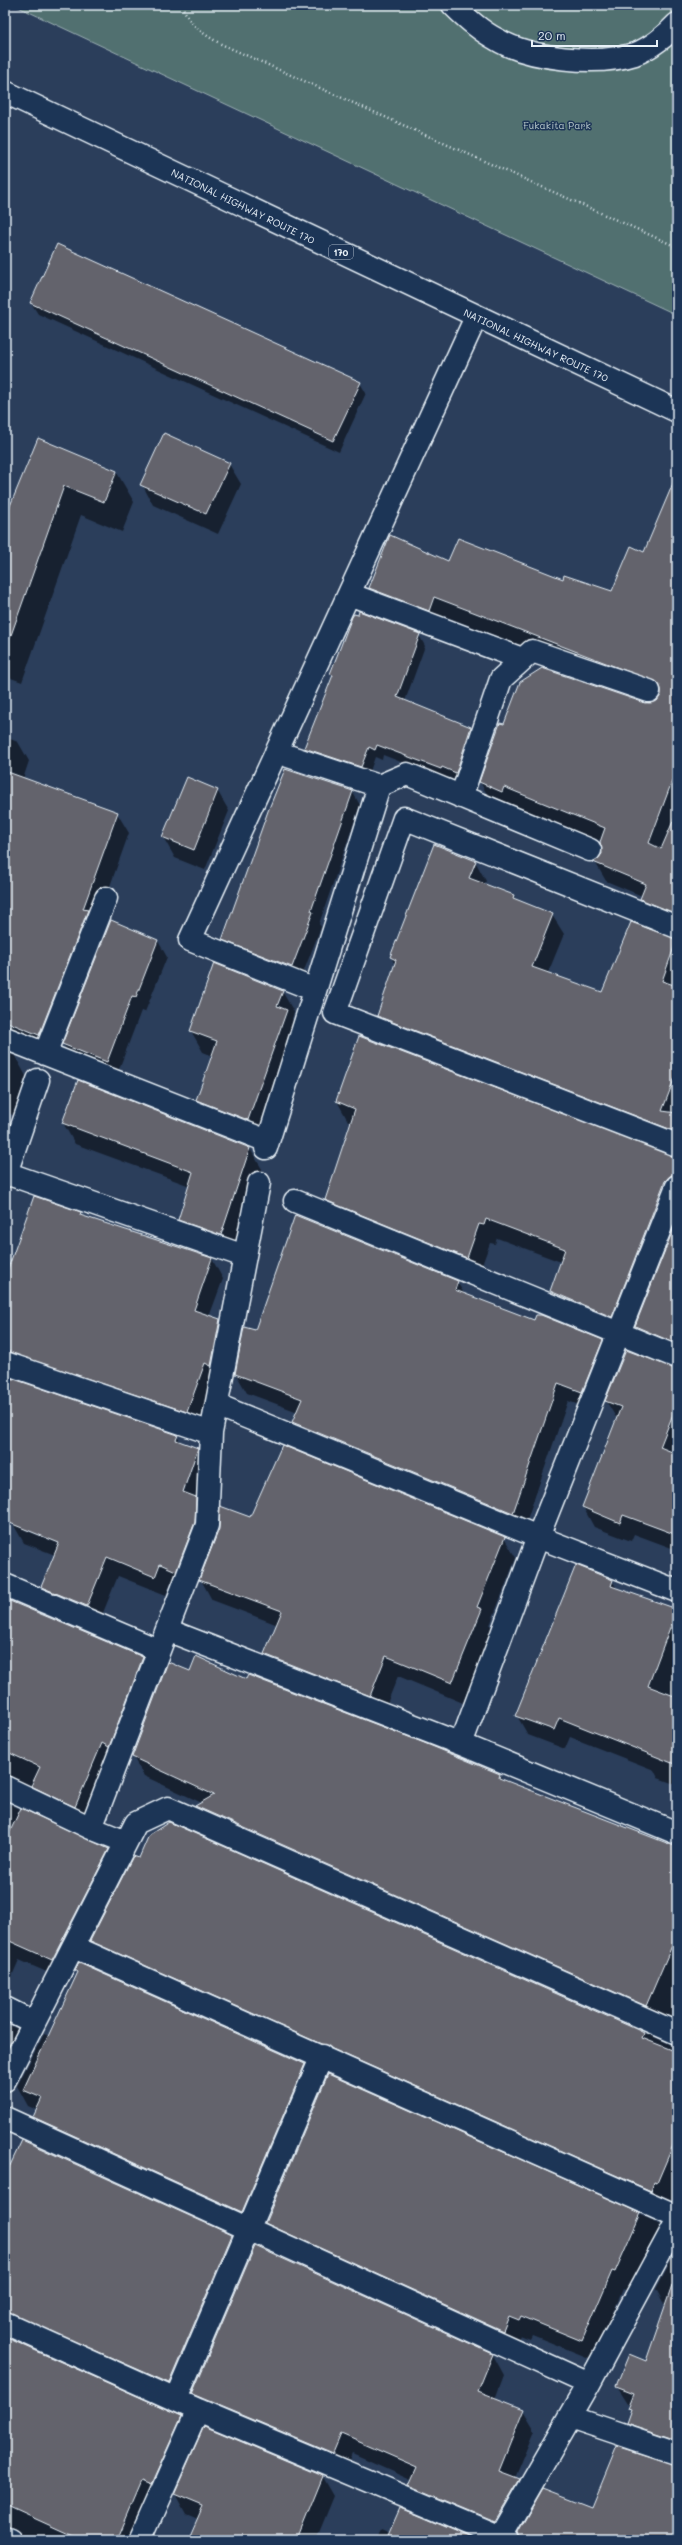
<svg xmlns="http://www.w3.org/2000/svg" width="682" height="2545" viewBox="0 0 682 2545" font-family="Mali,sans-serif">
	<rect width="100%" height="100%" fill="#2b3e5b"/>
	<filter id="ink" filterUnits="userSpaceOnUse"><feTurbulence type="fractalNoise" baseFrequency=".025" numOctaves="2"/><feDisplacementMap in="SourceGraphic" scale="8" xChannelSelector="R" yChannelSelector="G"/><feConvolveMatrix kernelMatrix="1 2 1 2 8 2 1 2 1" color-interpolation-filters="sRGB"/></filter>
	<g filter="url(#ink)">
		<path fill="#517070" stroke="#9cb0b4" d="M14,5h663v310z"/>
		<path fill="#0007" fill-rule="evenodd" d="M31,303l329,80 6,10 -27,59 -301,-138z
			M38,440l78,31 18,31 -12,30 -41,-17 -59,167 -17,-6v-171l6,2z
			M229,464l12,20 -23,50 -65,-29 -11,-21z
			M677,481v447l-24,-10 -12,-19 1,-3 -36,-15 -11,-19 8,-7 -2,-14 -86,-35 -2,4 -22,-9 -11,-19 25,-56 140,-22 12,-2 3,-4 -216,-82 -4,13 -59,-22 -11,-19 78,-26 116,18 48,12 32,-39z
			M419,635l6,11 -20,55 66,27 6,11 -15,44 -14,-6 -1,3 -64,-25 -1,5 -7,-3 -7,20 -57,-18 -6,-11 28,-71 -2,-3z
			M5,737l13,5 11,19 -6,18 94,34 12,20 -79,221 -35,-9 -10,7 10,4 11,20 -13,39 -8,-3z
			M217,790l12,21 -24,59 -30,-12 -12,-21z
			M352,791l8,14 -41,119 2,3 -21,54 -68,-28 -8,-14z
			M475,861l11,20 -2,4 30,11 2,5 36,14 12,19 -16,39 55,20 70,-53 4,-1v181l-9,23 -279,-108 -11,-19 17,-51 -4,-8z
			M158,941l9,16 -22,55 -4,-1 -25,66 -43,-17 -10,-16z
			M282,991l12,21 -2,7 7,12 -39,109 -51,-20 -12,-20 16,-44 -10,-4 -12,-21z
			M360,1037l317,126v37l-54,136 -61,-25 -11,-20 10,-29 -64,-24 -2,6 -5,-1 -12,33 -141,-57 -11,-19 26,-78 -4,-1 -11,-20z
			M63,1123l187,26 12,20 -30,86 -41,-15 -12,-20 11,-34 -115,-42z
			M80,1213l2,3 130,43 11,20 -14,38 10,3 12,20 -33,91 -190,-58 -3,4 172,59 4,7 16,5 11,20 -11,33 9,16 -19,73 -16,-7 -5,12 -48,-19 -20,49 -45,-19 -11,-19 13,-32 -31,-12 -11,-19 -8,-4v-252l4,1zM192,1461h2l-12,36 -2,-1zM25,1528l39,15 -1,2 -38,-15z
			M677,1223v135l-30,-12 -11,-20z
			M457,1282l8,13 70,26 67,20 11,19 -20,50 -25,-9 -45,130 -219,-90 -11,-19 5,-10 -51,-19 -11,-19 19,-42z
			M677,1369v181l-43,-16 -3,7 -37,-14 -11,-20 34,-88 -11,-18z
			M250,1519l254,19 12,20 -26,67 3,5 -30,73 -65,-27 -16,40 -105,-41 -12,-21 13,-29 -66,-25 -11,-20z
			M612,1580l5,9 60,22v174l-19,-7 -4,-8 -84,-33 -5,12 -37,-14 -11,-19z
			M5,1600l137,58 12,20 -68,148 -77,-30 -4,5z
			M190,1672l57,8 253,95 3,6 174,67v185l-469,-207 -11,-19 5,-4 -58,-27 -11,-19z
			M5,1802l103,47 11,20 -56,110 -44,-19 -14,32z
			M169,1823l503,222h5v173l-575,-258 -11,-20 48,-81z
			M76,1970l228,95 12,19 -63,147 -208,-94 -11,-20 3,-7 -9,-4 -11,-20 27,-52 5,2 29,-62zM50,2123l197,90 -1,2 -196,-89z
			M5,2023l12,6 11,19 -23,47z
			M328,2075l333,149 11,19 -29,55 -20,-9 -29,71 -62,-25 -2,4 -10,-4 -6,15 -237,-108 -11,-20z
			M5,2178l226,58 12,19 -63,147 -171,-70 -4,5z
			M255,2247l238,108 11,20 -9,24 28,11 12,20 -20,48 4,2 11,20 -23,40 -85,-35 -12,-20 3,-5 -61,-27 -8,19 -139,-59 -12,-20z
			M677,2249v206l-39,-13 -11,-19 4,-11 -1,-6 -13,-20 29,-24 19,-56 -9,-17z
			M5,2338l176,79 11,20 -57,103h-130z
			M205,2428l118,49 11,19 -18,44h-127l9,-21 -12,-5 -11,-20z
			M677,2465v75h-156l72,-32z
			M381,2529l9,4 83,7h-97z"/>
		<path fill="#63636c" stroke="#e8f1f8" d="M57,244l304,138 -28,59 -303,-138z
			M164,433l66,30 -24,51 -66,-29z
			M38,438l79,33 -13,31 -40,-16 -54,152 -5,-1v-119z
			M677,474v294l-28,75 12,6 16,-37v102l-37,-15 6,-15 -53,-22 9,-8 -2,-12 5,-14 -101,-41 -2,5 -23,-10 21,-59 4,1 16,-42 22,-14 103,35 12,-2 4,-6v-6l-3,-6 -224,-86 -5,14 -60,-23 21,-53 58,26 10,-23 105,41 1,-4 48,16 19,-45 13,6z
			M359,611l61,23 -23,63 74,30 -15,46 -14,-6 -1,2 -64,-24 -2,5 -6,-3 -8,20 -57,-19 29,-73 -3,-1 22,-57 2,-3 4,1z
			M285,769l68,22 -42,120 2,1 -21,55 -70,-27 46,-129z
			M5,771l113,41 -35,97 5,1 -49,125 -34,-14z
			M187,777l31,13 -24,60 -32,-13z
			M434,844l42,17 -7,17 45,17 -1,3 40,16 -21,53 70,25 29,-70 46,17 -15,42 15,5v86l-15,39 15,2v19l-300,-116 19,-56 -6,-3z
			M111,920l47,20 -22,57 -4,-1 -25,66 -45,-18z
			M214,963l69,28 -6,15 10,4 -39,110 -52,-20 21,-59 -27,-10z
			M359,1036l318,121v17l-7,2 -5,5 -53,136 -62,-26 15,-42 -79,-30 -2,6 -5,-1 -12,34 -142,-58 30,-91 -19,-8z
			M78,1080l172,68 -29,87 -43,-15 15,-48 -131,-49z
			M34,1196l47,16 -1,3 132,43 -18,52 26,9 -9,47 -6,-3 -18,49 -182,-61v-74z
			M295,1215l163,66 -3,9 79,30 2,-5h5l62,25 -21,52 -24,-9 -45,130 -221,-91 10,-23 -67,-25 9,-47 11,3z
			M677,1220v124l-42,-18z
			M626,1350l51,19v35l-17,43 17,7v81l-54,-20 -3,8 -38,-16 39,-100 -16,-6z
			M5,1376l173,59 -2,5 22,8 -15,44 13,5 -1,25 -19,49 -16,-7 -5,13 -48,-20 -20,49 -46,-19 18,-44 -54,-22z
			M282,1445l223,92 -28,70 5,2 -30,74 -66,-27 -16,40 -106,-42 18,-43 -83,-31 20,-51 1,-23 30,11z
			M576,1565l37,15 -2,6 66,23 -29,77 29,11v68l-118,-47 -5,12 -39,-14z
			M5,1599l138,58 -34,90 -7,-4 -27,64 -44,-21 9,-19 -35,-16z
			M196,1656l50,23 2,-4 174,67 78,32 -1,4 178,69v87l-31,72 -451,-200 19,-11 -82,-38 36,-95 22,9z
			M21,1808l88,41 -57,111 -47,-21v-97z
			M169,1822l467,207 8,4 -2,5 35,14v84l-20,47 -3,-1 -3,9 -561,-250 43,-85 6,2 10,-23z
			M79,1963l226,101 -63,148 -209,-95 9,-19 -19,-8 55,-118 -3,-2z
			M328,2074l313,139 -26,59 -3,-1 -30,70 -61,-25 -2,4 -10,-4 -6,15 -238,-108z
			M22,2140l210,95 -63,148 -164,-72v-135z
			M255,2246l238,108 -15,37 46,18 -25,62 21,8 -25,42 -86,-36 8,-18 -76,-33 -8,19 -141,-59z
			M672,2286l5,1v153l-51,-17 5,-14 -3,-1 6,-15 -18,-7 13,-32 17,7z
			M5,2337l177,79 -31,69 -10,-4 -25,59h-34l-77,-35z
			M204,2426l119,50 -26,64h-109l15,-34 -29,-12z
			M617,2446l60,19v60l-6,15h-151l-2,-8 25,-44 49,19z
			M400,2508l76,32h-90z"/>
		<g fill="none" stroke-linecap="round" stroke-linejoin="round">
			<g stroke="#e8f1f8" stroke-width="25">
				<path id="street" d="M453,5c13,13 26,25 43,34 33,20 102,27 139,15 14,-5 32,-19 42,-30
					M349,594l173,65
					M276,752l103,34 28,-12 183,76
					M461,797l40,-118 31,-28 117,40
					M677,927l-273,-109 -69,195 342,132
					M315,990l-125,-50 286,-623
					M5,1038l262,103
					M45,1054l61,-156
					M266,1148l113,-362
					M6,1173l238,83
					M5,1176l33,-96
					M295,1201l382,156
					M5,1363l206,70
					M217,1405l321,132 139,54
					M5,1585l153,65
					M167,1630l294,114 216,89
					M461,1744l77,-207 139,-351
					M5,1787l86,41 35,14
					M91,1828l116,-303 4,-92 48,-250
					M74,1947l603,269
					M5,2008l28,14
					M5,2080l131,-257 32,-15 509,225
					M5,2118l584,266
					M5,2323l193,87 310,130
					M176,2399l146,-343
					M570,2417l107,36
					M5,2538l5,2
					M140,2540l58,-130
					M499,2540l90,-156 88,-163"/>
			</g>
			<g stroke="#e8f1f8" stroke-width="25">
				<path id="highway" d="M5,92l672,319"/>
			</g>
			<path stroke="#e8f1f8" stroke-width="2.5" stroke-dasharray="1 3" stroke-linecap="butt" d="M182,5c7,20 21,29 39,39l456,203"/>
			<use href="#street" stroke="#1d3557" stroke-width="22"/>
			<use href="#highway" stroke="#1d3557" stroke-width="22"/>
		</g>
	</g>
	<g text-anchor="middle" dominant-baseline="central" stroke-width="3" stroke-linejoin="round" paint-order="stroke">
		<rect fill="#1d3557" stroke="#abb9c8" stroke-width="1" x="329" y="245" width="24" height="14" rx="3"/>
		<g font-size="9" font-weight="bold" fill="#e8f1f8">
			<text x="341" y="252">170</text>
		</g>
		<g font-size="10" fill="#b3c4c8" stroke="#1d3557">
			<text x="557" y="125">Fukakita Park</text>
		</g>
		<g font-size="10" fill="#e8f1f8" stroke="#1d3557">
			<text transform="translate(243 206) rotate(26)">NATIONAL HIGHWAY ROUTE 170</text>
			<text transform="translate(536 345) rotate(25)">NATIONAL HIGHWAY ROUTE 170</text>
		</g>
	</g>
	<rect width="682" height="2545" fill="none" stroke="#1d3557" stroke-width="20"/>
	<rect x="10" y="10" width="662" height="2525" fill="none" stroke="#e8f1f8" stroke-width="1.5" filter="url(#ink)"/>
	<path d="M532 40v6h125v-6" fill="none" stroke="#e8f1f8" stroke-width="2"/>
	<text x="538" y="40" font-size="12" fill="#e8f1f8" stroke="#1d3557" stroke-width="3" paint-order="stroke">20 m</text>
</svg>
